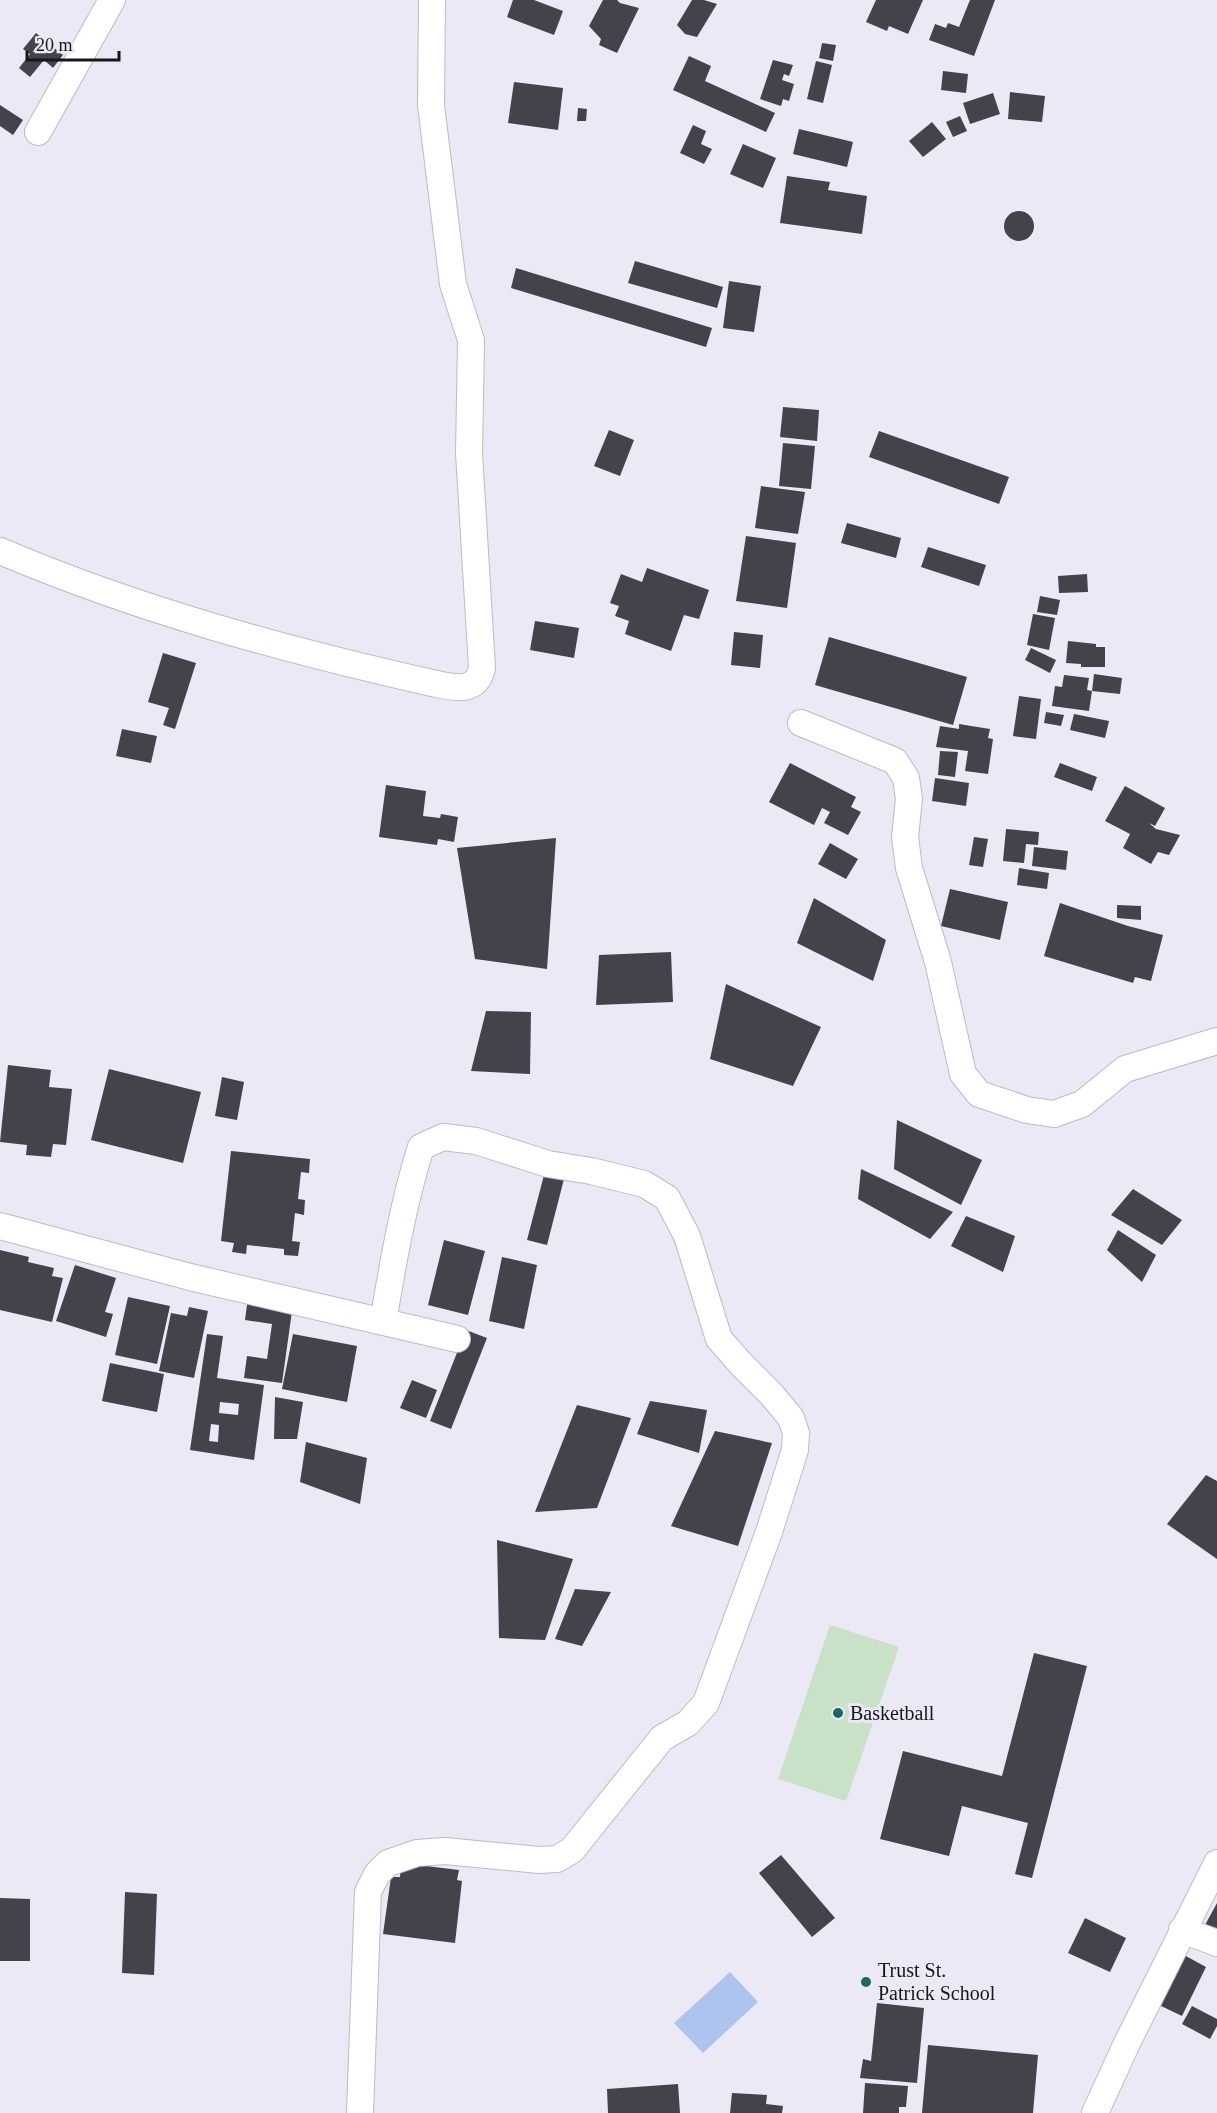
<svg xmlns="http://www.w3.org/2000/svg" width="1217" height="2113" viewBox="0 0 1217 2113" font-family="'Times New Roman',serif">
	<rect width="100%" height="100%" fill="#eae9f5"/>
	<path fill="#c8e1c7" d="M830,1625l69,22 -53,154 -68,-22z"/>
	<path fill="#aec4ef" d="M730,1972l28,30 -55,51 -29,-30z"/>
	<path fill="#43434c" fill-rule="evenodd" d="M513,0h21l29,11 -9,24 -47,-18z
		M603,0h14l3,3 19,5 -22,45 -18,-8 2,-6 -12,-13z
		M692,0h12l13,4 -20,33 -12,-3 -8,-9z
		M876,0h47l-15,34 -19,-8 -2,5 -21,-9z
		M970,0h25l-21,56 -45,-16 6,-16 11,4 2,-5 11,4z
		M36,33l27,22 -10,13 -9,-8 -14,17 -11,-9 11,-14 -7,-5z
		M822,43l14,2 -3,16 -14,-3z
		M689,56l22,10 -6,15 70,32 -9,19 -93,-42z
		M773,60l20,5 -4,11 -5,-2 -2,6 12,4 -5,17 -6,-2 -2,7 -21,-7z
		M816,61l16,4 -9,38 -16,-4z
		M943,71l25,3 -2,19 -25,-3z
		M514,82l49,6 -5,42 -50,-7z
		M1010,92l35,4 -3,26 -34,-3z
		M993,93l7,21 -30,10 -7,-21z
		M0,105l23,15 -10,15 -13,-9z
		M578,108l9,1 -1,12h-9z
		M960,116l7,15 -14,6 -7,-15z
		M932,122l14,17 -23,18 -14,-16z
		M693,125l13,6 -5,13 11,5 -8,15 -24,-11z
		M799,129l54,13 -6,25 -54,-13z
		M743,144l33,14 -13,30 -33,-14z
		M787,176l43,6 -2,8 39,6 -5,38 -82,-11z
		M1004 226a15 15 0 1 1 30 0a15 15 0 1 1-30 0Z
		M635,261l88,26 -6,21 -89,-25z
		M516,268l196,60 -6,19 -195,-59z
		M729,281l32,5 -7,46 -31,-4z
		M783,407l36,3 -2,31 -37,-4z
		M609,430l25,10 -14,36 -26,-10z
		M879,431l130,46 -10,27 -130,-47z
		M783,443l32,3 -4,43 -32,-3z
		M761,486l44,6 -7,42 -43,-6z
		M847,523l54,15 -5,20 -55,-15z
		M746,536l50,7 -9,65 -51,-7z
		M928,547l58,18 -7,21 -58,-19z
		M647,568l62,22 -10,29 -15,-4 -13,36 -46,-17 4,-13 -14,-5 4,-10 -9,-3 11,-29 21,8z
		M1087,574l1,18 -29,1 -1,-17z
		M1040,596l20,4 -3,15 -20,-3z
		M1033,614l22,4 -6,32 -22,-5z
		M535,621l44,7 -5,30 -44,-8z
		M734,632l29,3 -3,33 -29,-3z
		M829,637l138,40 -14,48 -138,-40z
		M1068,641l28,3v3h9v20h-24v-3l-15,-1z
		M1031,648l25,12 -6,13 -25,-13z
		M163,653l33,10 -21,66 -12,-4 6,-17 -21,-6z
		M1094,674l28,4 -2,16 -28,-3 -3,20 -37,-5 3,-20 7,1 2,-12 25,3 -2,12 5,1z
		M1019,696l22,3 -5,40 -23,-3z
		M1046,712l18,3 -3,11 -17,-3z
		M1074,714l35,7 -4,17 -35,-8z
		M959,724l31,5 -2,9 5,1 -5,35 -23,-3 3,-20 -32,-4 4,-21 19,3z
		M122,729l35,7 -6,27 -35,-7z
		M940,751l18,1 -3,25 -17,-2z
		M790,763l66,34 -5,10 10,5 -13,23 -24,-12 6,-11 -8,-4 -8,17 -45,-23z
		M1060,763l37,14 -5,14 -38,-14z
		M935,778l34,5 -3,23 -34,-5z
		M386,785l40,6 -3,25 17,2 1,-4 17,3 -4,25 -16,-3 -1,6 -58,-8z
		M1125,786l40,22 -10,18 -6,-3 7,6 24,6 -11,20 -11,-3 -7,12 -28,-16 7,-14 -25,-13z
		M1006,829l33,3 -1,13 -12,-1 -2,19 -21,-2z
		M974,837l14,2 -5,28 -14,-2z
		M556,838l-9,131 -72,-10 -18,-111z
		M830,843l28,16 -12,20 -28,-15z
		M1034,847l34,4 -2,19 -34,-4z
		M1019,868l30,5 -2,16 -30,-4z
		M950,889l58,13 -8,38 -59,-14z
		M814,898l72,42 -13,41 -76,-38z
		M1060,903l68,23 35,9 -12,46 -16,-4 -2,6 -89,-27z
		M1117,905l24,1v14l-24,-2z
		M671,952l2,50 -77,3 3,-50z
		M726,984l95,43 -28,59 -83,-27z
		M486,1011l45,1 -1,62 -59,-3z
		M8,1065l43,5 -2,17 23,2 -6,56 -13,-1 -2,13 -25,-2 1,-10 -27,-3z
		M109,1069l92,23 -18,71 -92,-23z
		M222,1077l22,5 -7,38 -22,-4z
		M897,1120l85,40 -21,45 -67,-36z
		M231,1151l79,8 -1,14 -8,-1 -3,27 7,1 -1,15 -9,-2 -3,28 8,1 -2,14 -14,-1v-6l-37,-4 -1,9 -14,-2 2,-9 -13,-2z
		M861,1169l92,43 -23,27 -72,-40z
		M544,1175l20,4 -17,66 -20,-5z
		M1133,1189l49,31 -20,25 -51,-30z
		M966,1216l49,20 -12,36 -52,-26z
		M1118,1230l38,25 -14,27 -35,-32z
		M444,1240l41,11 -17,64 -40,-10z
		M0,1250l29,7 -1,5 26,6 -2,8 11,2 -11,44 -52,-12z
		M502,1257l35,8 -13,64 -35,-8z
		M75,1265l41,13 -11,34 8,2 -7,23 -50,-16z
		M128,1297l42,9 -13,58 -42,-9z
		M248,1297l45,7 -11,79 -38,-5 3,-22 20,3 5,-35 -27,-4z
		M189,1307l19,4 -14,67 -35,-7 12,-58 16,3z
		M466,1330l21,8 -36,91 -21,-8z
		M207,1334l16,2 -6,42 47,7 -10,75 -64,-10zM220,1402l19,2 -1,11 -19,-2zM211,1424l8,1 -1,17 -9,-1z
		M293,1334l64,12 -10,56 -65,-13z
		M110,1363l54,11 -7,38 -55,-11z
		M412,1380l25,10 -11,28 -26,-10z
		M275,1397l28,5 -6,37h-23z
		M650,1401l57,9 -8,43 -62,-19z
		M577,1405l54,13 -34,90 -62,4z
		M715,1431l57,12 -34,103 -67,-20z
		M306,1442l61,16 -7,46 -60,-22z
		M1206,1475l11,6v78l-50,-35z
		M497,1540l76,19 -28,81 -46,-2z
		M575,1589l36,3 -29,54 -27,-7z
		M1034,1653l53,13 -55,212 -17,-4 13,-51 -66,-17 -13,50 -69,-17 23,-88 99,25z
		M781,1855l54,63 -23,19 -53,-64z
		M401,1863l58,7 -2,10 5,1 -7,62 -72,-9 8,-57h9z
		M125,1892l32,2 -3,81 -32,-2z
		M0,1898l30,1v62h-30z
		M1217,1903v28l-12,-6z
		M1085,1918l41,20 -16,34 -42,-19z
		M1184,1955l22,12 -24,49 -23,-11z
		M877,2003l47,5 -7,75 -57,-5 3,-19 8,2z
		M1192,2006l25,13v7l-7,13 -28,-15z
		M928,2045l110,10 -5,58h-111z
		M865,2083l43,3 -2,21h-7v6h-36z
		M678,2084l2,29h-72l-1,-24z
		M732,2093l35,2 -1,9 17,2 -1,7h-52z"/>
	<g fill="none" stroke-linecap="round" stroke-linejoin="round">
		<g stroke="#bbbbc6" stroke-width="28">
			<path id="minor" d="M38,132l74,-132
				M0,551c139,59 285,99 432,132 20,4 44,12 50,-15l-13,-215 2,-113 -18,-56 -22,-179 1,-105
				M801,723l94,38 11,17 3,21 -4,38 4,31 29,94 25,112 16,20 48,16 27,4 28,-10 43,-35 92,-28
				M0,1226l190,51 267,62
				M1182,1930l35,13
				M360,2113l8,-221 9,-18 11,-11 29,-10 28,-2 94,9 18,-1 15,-9 90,-112 26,-15 18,-20 63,-171 26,-82 1,-17 -5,-15 -19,-23 -31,-31 -22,-25 -32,-103 -20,-38 -23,-14 -53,-13 -43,-7 -72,-23 -33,-4 -22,10c-18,57 -28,116 -38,175
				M1095,2113l31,-68 91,-182"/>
		</g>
		<use href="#minor" stroke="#fff" stroke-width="26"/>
	</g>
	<g fill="#1b6763" stroke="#eae9f5" stroke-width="2">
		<circle cx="838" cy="1713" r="6"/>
		<circle cx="866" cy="1982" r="6"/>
	</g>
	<g text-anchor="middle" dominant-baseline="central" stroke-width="6" stroke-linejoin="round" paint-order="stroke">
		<g font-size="20" fill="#17171b" stroke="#eae9f5" text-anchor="start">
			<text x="850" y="1713">Basketball</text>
			<text x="878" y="1970">Trust St.<tspan x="878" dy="23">Patrick School</tspan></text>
		</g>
	</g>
	<path d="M27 51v9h92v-9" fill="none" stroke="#17171b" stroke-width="3"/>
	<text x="36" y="51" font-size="18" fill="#17171b" stroke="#eae9f5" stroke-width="4.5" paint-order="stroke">20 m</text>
</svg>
